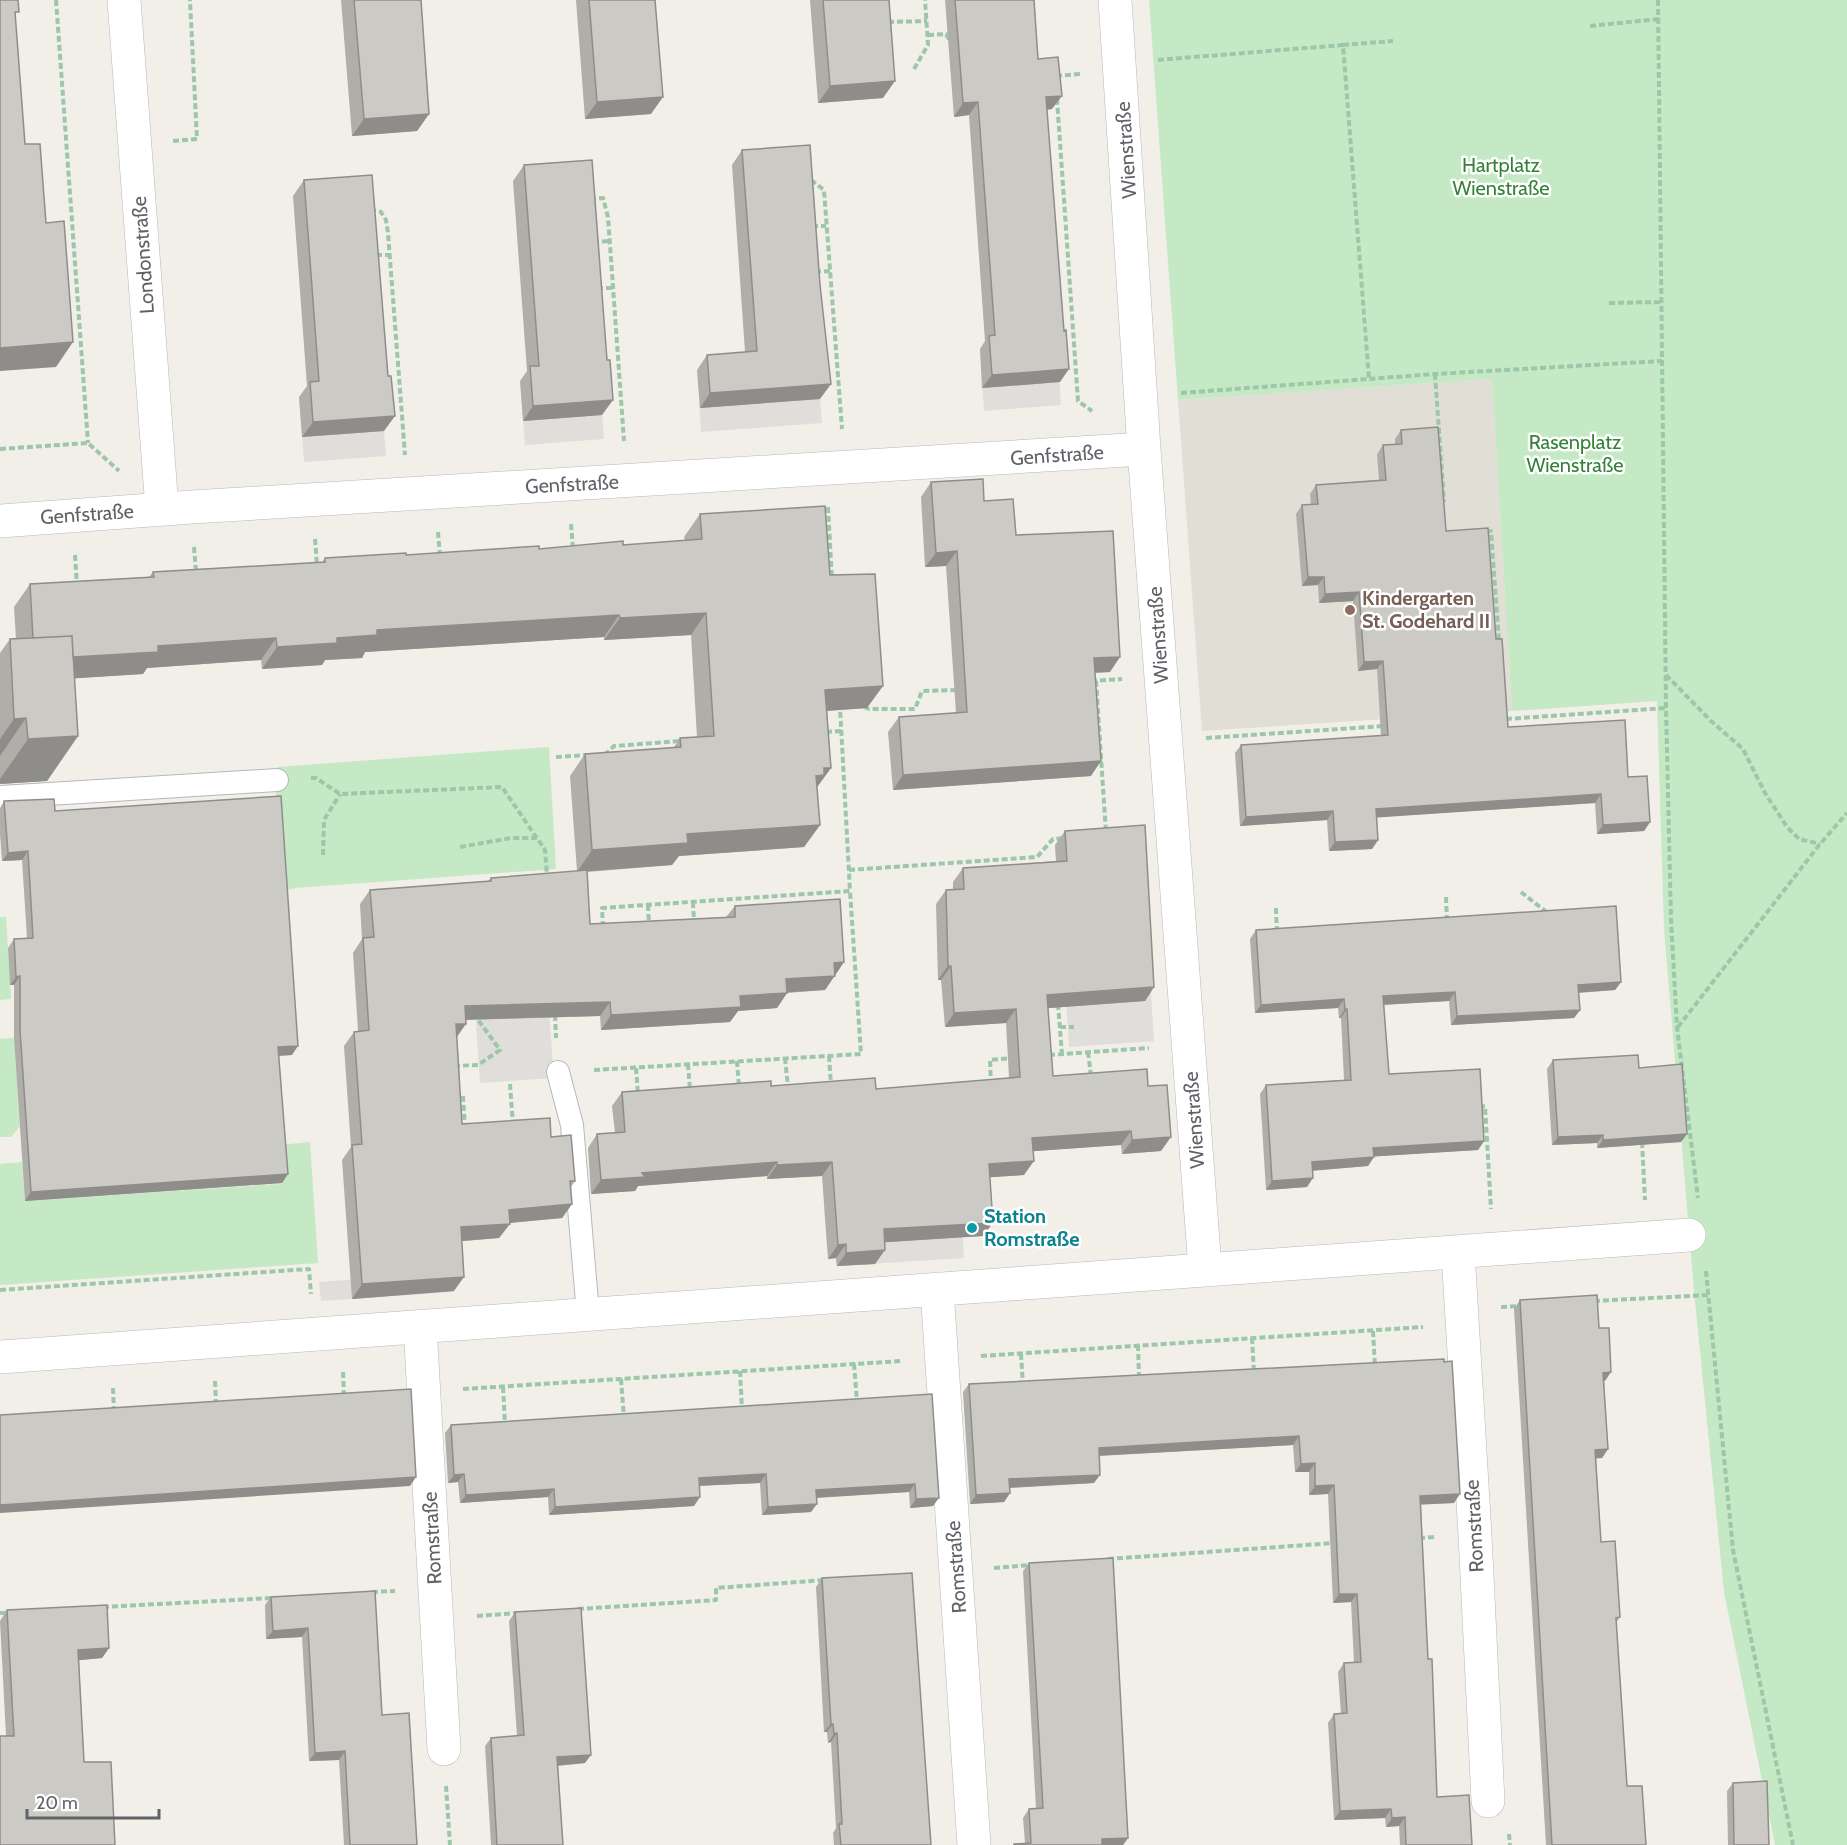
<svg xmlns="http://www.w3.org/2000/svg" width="1847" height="1845" viewBox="0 0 1847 1845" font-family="Cabin,sans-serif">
	<rect width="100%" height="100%" fill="#f1efe8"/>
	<path fill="#e0deda" d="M1057,344l4,61 -77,6 -4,-62z
		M817,361l5,62 -121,9 -4,-62z
		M599,376l5,63 -79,6 -5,-63z
		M381,391l5,65 -82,6 -5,-65z
		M1141,839l13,202 -85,6 -14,-202z
		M540,888l14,190 -74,5 -9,-135z
		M871,1204l90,7 3,47 -128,8 -1,-19h-8l-3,-40z
		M452,1272l2,20 -133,9 -2,-19z"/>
	<path fill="#e1ded6" d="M1492,379l20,332 -310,20 -24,-331z"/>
	<path fill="#c5e8c5" d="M1149,0h698v1845h-72l-51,-253 -30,-301 -30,-363 -7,-227 -145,10 -20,-332 -314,21z
		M549,747l7,122 -261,19 -15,4 -5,-88 2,-37z
		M0,917h6l5,82 -11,1z
		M14,1038l6,88 -9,11h-11v-98z
		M310,1142l8,121 -318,22v-121l22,-2 3,39 237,-16 20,-1 -3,-39z"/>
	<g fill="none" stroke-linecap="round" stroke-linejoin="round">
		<g stroke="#b5b8bc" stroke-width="24">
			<path id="lane" d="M0,797l277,-17
				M558,1072l14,53 16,189"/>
		</g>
		<g stroke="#b5b8bc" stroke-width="34">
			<path id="street" d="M124,0l38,509
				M1115,0l29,449 61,820
				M0,521l192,-14 952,-58
				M1458,1252l17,283 13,266
				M937,1289l37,556
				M420,1326l24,423
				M0,1357l1689,-122"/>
		</g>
		<path stroke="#9cc7a9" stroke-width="4" stroke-dasharray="6 3" stroke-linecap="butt" d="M56,0l32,443
			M1658,0l8,708 5,212 6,107 21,171
			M888,22l39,-1
			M1590,26l69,-7
			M928,35l18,-1 4,7
			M1343,45l50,-4
			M1158,60l185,-15 26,334
			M914,69l14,-24 -3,-45
			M1056,76l25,-2
			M1057,99l21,302 14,10
			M173,141l24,-2 -7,-139
			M811,180l13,10 18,239
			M590,199l13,-1 5,19 16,224
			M370,210l11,2 5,8 2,13 17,222
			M812,226h14
			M593,242l16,-1
			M376,255h14
			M815,272l15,-1
			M597,288h16
			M1609,303l52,-1
			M1435,374l9,128
			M1181,393l254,-19 227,-13
			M0,449l88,-6 31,28
			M828,507l4,73
			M571,524l2,25
			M438,532l2,25
			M1486,532l5,-1 8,110
			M315,539l2,26
			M194,547l2,25
			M75,555l2,31
			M1666,675l45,46 32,28 22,44 22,34 12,12 21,5
			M1091,681l31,-2
			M1096,681l10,152
			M864,707l5,2h46l7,-18 36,-1
			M1506,719l160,-11
			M826,732l15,-1
			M1206,738l178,-12
			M604,754l3,-1 7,-7 66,-5
			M556,757l32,-2
			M311,778h5l24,16 162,-7 43,63 2,26
			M460,847l51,-9h26
			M323,855l1,-35 16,-26
			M849,870l188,-13 16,-18 12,-1
			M1521,892l28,22
			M1446,897l1,23
			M693,902l1,20
			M648,905l1,20
			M1276,908l1,26
			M603,927l-1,-19 248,-17 -10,-184
			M1058,1004l4,50
			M555,1015l1,23
			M1060,1027h14
			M1678,1027l142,-183 27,-31
			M1088,1052l3,24
			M1049,1055l100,-7
			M829,1056l2,29
			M785,1058l3,29
			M737,1061l2,26
			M688,1064l2,26
			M454,1066l24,-1 22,-15 -24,-33
			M636,1068l2,26
			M594,1070l267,-16 -11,-163
			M510,1084l3,41
			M991,1085l-1,-25 21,-2
			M463,1096l2,32
			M1479,1107l6,-1 6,103
			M1642,1142l3,58
			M1706,1271l27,279 60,295
			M0,1290l309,-21 2,25
			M1594,1301l114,-6
			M1501,1307l19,-1
			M1373,1331l2,35
			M1252,1338l2,35
			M1138,1345l1,33
			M1021,1354l2,32
			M981,1356l442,-29
			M854,1364l3,38
			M740,1371l2,38
			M343,1372l1,25
			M621,1379l3,39
			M215,1381l1,25
			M503,1387l2,38
			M113,1388l1,23
			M463,1389l439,-28
			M1419,1538l16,-1
			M1108,1559l226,-16
			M994,1568l37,-3
			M372,1592l23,-1
			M103,1607l169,-9
			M578,1609l138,-9v-12l109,-8
			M0,1613h8
			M477,1616l40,-3
			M446,1786l4,59
			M1509,1834l1,11"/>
		<use href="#lane" stroke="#fff" stroke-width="22"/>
		<use href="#street" stroke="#fff" stroke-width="33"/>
	</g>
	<path fill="#afaea9" d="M341,0h80l8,114 -12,17 -65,5z
		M576,0h79l-4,114 -66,5z
		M810,0h79l-6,98 -65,5z
		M945,0h89l4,59 14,50 -5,1 13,272 -78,6 -2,-39 5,-8 -16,-226 -15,2z
		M742,150l78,249 -120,9 -3,-38 10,-15 38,-3 -13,-187z
		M524,165l83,195 -5,55 -79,6 -3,-40 7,-10 -14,-190z
		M304,180l84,196 -4,55 -82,6 -3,-40 8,-11 -14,-190z
		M1401,430l95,209 12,88 120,50 22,45 -6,9 -47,3 -2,-31 -218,14 1,23 -6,9 -43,2 -2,-31 -87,6 -5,-73 6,-8 140,-9 -4,-67 -19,2 -5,-70 -34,2 -1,-18 -16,1 -6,-72 6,-9h9l-1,-11 6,-9 63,-5 -2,-26 6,-9 12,-1v-5z
		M931,482l53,19 32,34 94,137 -15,1 -4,103 -198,14 -5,-58 11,-15 57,-4 -10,-147 -21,1 -4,-70z
		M700,514l130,61 37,133 -40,3 4,57 -14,19 3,38 -16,22 -125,9 -7,9 -85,7 3,52 136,-7 9,-11 109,56 -19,28 -38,3 -10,15 -39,3 -8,11 -129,8 -1,-14 -134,4 -9,17 5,87 89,13 24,44 -4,6 1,17 -10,14 -52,5 -11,15 -37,3 -8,50 -102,8 -10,-139 9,-13 -7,-101 10,-14 4,-1 -5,-78 9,-14 -2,-35 10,-14 118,-9 3,-3 86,-7 -7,-95 15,-22 89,-7 6,-9 17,-1 -6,-102 -87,5v-3l-239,15 -3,6 -37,2 -3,5 -60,4 -1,-9 -114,8 -4,6 -69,4 4,58 -31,45 -47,3v-131l10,-14h6l-2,-32 16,-23 119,-7 4,-5 169,-10 3,-4 81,-3 217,-10 62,-5 -1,-3z
		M4,801l51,10 237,244 -13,1 9,118 -6,9 -257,18 -11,-163v-53h-4l-2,-37 6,-9 13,-1 -5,-78 -20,1 -2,-27v-26z
		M1065,831l89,156 -9,14 -97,7 5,68 95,10 13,65 -39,3 -1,-9 -88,6 -9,24 -34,2 -7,59 -99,6 -9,22 -38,2 -1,-8 -8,1 -6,-83 -55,3v-3l-129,10 -3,5 -44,3 -3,-46 9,-14 18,-1 -3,-27 10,-14 149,-6 105,3 133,-11 -3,-55 -61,4 -4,-47h-3l-2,-76 10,-14 7,-1v-7l10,-14 93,-7 -1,-16z
		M1256,930l365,52 -6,8 -37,3 2,17 -6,8 -123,7 -2,-24 -65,4 5,69 95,67 -6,9 -104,6 -6,10 -56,5 -5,16 -41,3 -6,-96 6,-9 78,-5 -3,-62h-2l-1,-10 -83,5 -5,-74z
		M1553,1060l86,8 48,66 -6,8 -84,6v-5l-45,2 -5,-76z
		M1520,1300l79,28 6,53h-1l4,68 -6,9h-6l5,84 19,75 -4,6 11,163 19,59h-100l-32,-536z
		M1444,1359l10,144 -33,1 7,155 9,138 35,48h-72l-1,-19 -13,1 -1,-9 -51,2 -6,-97 6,-9h7l-3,-42 6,-9h10l-3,-61 -18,1 -5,-109 -19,1v-23h-14l-2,-27 -194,11 -5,27 -84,5v5l-6,9 -34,2 -7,-112 6,-8z
		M932,1394l1,112 -23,2 -1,-16 -92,6 -6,14 -49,3 -2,-32 -60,3 -6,20 -145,9 -1,-18 -88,6 -2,-21 -10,1 -3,-50 6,-8z
		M1029,1563l99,275 -5,7h-110l1,-1 11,-1 -2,-25 6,-9h7l-13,-238z
		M822,1578l109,267h-97l-1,-12 3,-5 -5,-86 -3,1 -1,-11h-3l-8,-145z
		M375,1591l7,124 35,130h-73l-5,-85 -30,1 -7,-124 -36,2 -1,-34 6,-8z
		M7,1610l102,38 -7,10 -23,2 5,102 -78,-26 -6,-115z
		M515,1612l70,151 -27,3 5,79h-72l-6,-99 6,-8 26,-2 -8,-115z
		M1733,1783l36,62h-41l-1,-54z"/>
	<path fill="#8f8d8a" d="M895,81l-12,17 -65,5 12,-17z
		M1062,96l-10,13 -15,1 9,-13z
		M663,97l-12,17 -66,5 12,-17z
		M978,102l-9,13 -15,2 9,-14z
		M429,114l-12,17 -65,5 12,-17z
		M73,342l-17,25 -56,4v-23z
		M1069,369l-9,13 -78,6 10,-13z
		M831,384l-11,15 -120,9 10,-15z
		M613,400l-11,15 -79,6 10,-15z
		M395,416l-11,15 -82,6 11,-15z
		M957,551l-11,15 -21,1 11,-14z
		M1308,577h16l-6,8 -16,1z
		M1359,592l-6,9 -34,2 6,-9z
		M706,613l-15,22 -87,5 16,-22z
		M619,615l-15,22 -239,15 -3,6 -37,2 -3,5 -60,4 15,-22 100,-17z
		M276,638l-15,22 -114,8 -4,6 -124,8 15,-22 124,-14z
		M1120,657l-10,15 -26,1 10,-15z
		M1383,661l-6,8 -19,2 6,-9z
		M883,686l-16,22 -57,4 15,-22z
		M26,718l-26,38v-17l14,-20z
		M78,736l-31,45 -47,3v-5l28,-40z
		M1101,761l-10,15 -198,14 10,-15z
		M824,768h7l-16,22 1,-14z
		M1601,794l-6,9 -225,15 6,-9z
		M1333,811l-6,9 -87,6 6,-9z
		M1650,822l-6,9 -47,3 6,-9z
		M820,825l-16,22 -125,9 -7,9 -95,7 15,-22 95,-16z
		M1378,840l-6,9 -43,2 6,-9z
		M28,851l-6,9 -20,1 6,-8z
		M844,962l-19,28 -49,3 10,-14 48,-16z
		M948,966h3l-10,14h-3z
		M20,976l-6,9h-4l6,-8z
		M1621,982l-6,8 -43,3 6,-8z
		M1154,987l-9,14 -108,8 10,-14z
		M1455,992l-6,9 -72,4 6,-9z
		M787,993l-10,15 -39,3 -8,11 -129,8 10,-15 129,-19z
		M1344,999l-6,9 -83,5 6,-8z
		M610,1002l-10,14 -146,4 11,-14z
		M1016,1009l-10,14 -61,4 9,-14z
		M1345,1009h2l-6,9h-2z
		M1580,1010l-6,8 -123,7 6,-9z
		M456,1024h10l-10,14z
		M298,1046l-6,9 -20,1 6,-9z
		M1131,1131l-10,14 -99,7 10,-14z
		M1687,1134l-6,8 -84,6 6,-8z
		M1603,1135l-6,8 -45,2 6,-8z
		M1171,1137l-10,14 -39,3 10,-14z
		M1484,1141l-6,9 -111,7 6,-9z
		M1374,1157l-6,9 -62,5 6,-9z
		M1034,1161l-10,14 -45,3 10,-14z
		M777,1162l-10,14 -129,10 -3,5 -44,3 10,-14 41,-7z
		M832,1162l-10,14 -55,3 10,-14z
		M288,1174l-6,9 -257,18 6,-9z
		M1313,1178l-6,9 -41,3 6,-9z
		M572,1204l-10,14 -64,6 11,-14z
		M993,1223l-10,13 -109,7 10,-14z
		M510,1224l-11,14 -49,4 11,-15z
		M846,1244l-10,14 -8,1 10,-14z
		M885,1250l-10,14 -38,2 9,-13z
		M464,1277l-10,14 -102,8 10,-15z
		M1611,1372l-6,9h-8l6,-8z
		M1299,1436l-6,9 -200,11 6,-8z
		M1608,1449l-6,9 -13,1 6,-9z
		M1315,1463l-6,9h-14l6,-8z
		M464,1474l-6,8 -10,1 6,-8z
		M766,1474l-6,9 -67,3 6,-8z
		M1100,1475l-6,8 -91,5 6,-9z
		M416,1477l-6,9 -410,27v-8z
		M915,1484l-6,8 -99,6 6,-8z
		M1334,1485l-6,9 -19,1 6,-9z
		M554,1489l-6,8 -88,6 6,-8z
		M1010,1493l-6,9 -34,2 6,-9z
		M1460,1494l-6,9 -40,2 6,-9z
		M700,1497l-6,9 -145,9 6,-8z
		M939,1498l-6,8 -23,2 6,-9z
		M817,1504l-6,8 -49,3 6,-8z
		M1339,1594h18l-6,8 -18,1z
		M308,1628l-6,9 -36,2 7,-8z
		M109,1648l-7,10 -31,3 7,-11z
		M831,1724h2l-6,8h-3z
		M837,1733l-6,9 -3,1 6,-9z
		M345,1751l-6,9 -30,1 6,-8z
		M591,1755l-6,8 -34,3 6,-9z
		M1391,1809l-6,9 -51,2 6,-9z
		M1405,1817l-6,9 -13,1 6,-9z
		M1128,1838l-5,7h-25l4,-6z"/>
	<path fill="#cccac5" stroke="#8f8d8a" stroke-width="1.5" d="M0,0h18l1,12h-4l10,132h15l6,79 18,-2 9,121 -73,6z
		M354,0h67l8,114 -65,5z
		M589,0h66l8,97 -66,5z
		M823,0h66l6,81 -65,5z
		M955,0h79l4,59 20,-2 4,39 -16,1 18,234 2,-1 3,39 -77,6 -3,-39 6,-1 -17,-233 -15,1z
		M810,145l10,140 11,99 -121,9 -3,-38 50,-4 -15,-201z
		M592,160l15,200h3l3,40 -80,6 -3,-40h9l-15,-201z
		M372,175l16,201h3l4,40 -82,6 -3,-40 9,-1 -15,-201z
		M1438,427l8,104 42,-3 8,111h6l6,88 117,-7 3,57 19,-1 3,46 -47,3 -2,-31 -225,15 2,31 -43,2 -2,-31 -87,6 -5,-72 147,-10 -5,-74 -19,1 -5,-70 -34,2 -1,-17h-16l-6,-72 16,-1 -2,-19 70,-5 -3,-35 19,-1 -1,-14z
		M983,479l1,22 29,-2 3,36 97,-4 7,126 -26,1 7,103 -198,14 -4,-58 68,-5 -10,-161 -21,2 -5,-71z
		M825,506l5,69 45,-1 8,112 -58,4 6,78h-7v7l-8,1 4,49 -133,9 1,9 -96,7 -7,-96 96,-7 -1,-9 34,-2 -8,-123 -86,5 -1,-3 -242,15v5l-40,3v5l-60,4 -1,-9 -118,8v6l-85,5 -1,-21 -39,2 -3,-54 124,-7 -1,-5 172,-10v-4l81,-5v2l133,-9v3l84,-8v4l79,-6 -2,-25z
		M72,636l6,100 -50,3 -2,-21 -12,1 -4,-80z
		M281,796l17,250 -20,1 10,127 -257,18 -11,-162v-54l-4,1 -2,-38 19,-1 -5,-87 -20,2 -4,-52 50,-2 1,12z
		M1145,825l9,162 -107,8 6,81 94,-7 1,17 19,-1 4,52 -39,3 -1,-9 -99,7 2,23 -45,3 4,59 -109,6 1,21 -39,3v-9l-8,1 -6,-83 -55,3v-3l-135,11 3,4 -44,3 -4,-46 28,-2 -3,-40 149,-11v5l104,-8 1,11 144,-12 -4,-68 -62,4 -3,-47h-3l-2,-76 18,-1 -1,-21 104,-7 -2,-30z
		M587,870l3,54 145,-7v-11l105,-7 4,63 -10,1 1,13 -49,3 1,14 -47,3 1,11 -130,8 -1,-13 -145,4 1,18h-10l6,100 88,-6 1,19 20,-2 4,46h-5l2,23 -63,6 1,14 -49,3 3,50 -102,7 -10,-139 10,-1 -8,-112 15,-2 -6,-92 11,-1 -4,-47 121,-9v-3z
		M1616,906l5,76 -43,3 2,25 -123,6 -2,-24 -72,4 6,78 91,-5 4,72 -111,7 1,9 -62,5 1,16 -41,3 -6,-96 85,-5 -4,-71h-2l-1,-10 -83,6 -5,-75z
		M1638,1055l1,13 43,-4 5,70 -84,6v-5l-45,2 -5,-77z
		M1597,1295l2,33h10l2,44 -8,1 5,76 -13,1 6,92 14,-1 5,76 -4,1 11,168h15l4,59h-94l-32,-545z
		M1444,1359v3l8,-1 8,133 -40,2 8,163h4l5,138 32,-2 3,50h-66l-1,-28 -13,1 -1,-9 -51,2 -6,-97 13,-1 -3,-50 17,-1 -4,-68h-18l-5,-109 -19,1v-23l-14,1 -2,-28 -200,12 1,27 -91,4 1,14 -34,2 -7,-111z
		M411,1389l5,88 -416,28v-90z
		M932,1394l7,104 -23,1 -1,-15 -99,6 1,14 -49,3 -2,-33 -67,4 1,19 -145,10 -1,-18 -88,6 -2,-21 -10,1 -3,-50z
		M1113,1558l15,280 -26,1v6h-88v-1l17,-1 -2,-34 14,-1 -14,-245z
		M912,1573l19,272h-90l-2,-21h3l-5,-91 -3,1 -1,-10h-2l-9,-146z
		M375,1591l7,124 27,-2 8,132h-67l-5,-94 -30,2 -7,-125 -35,3 -2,-34z
		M107,1605l2,43 -31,2 6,112h27l4,83h-115v-109h14l-7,-126z
		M581,1608l10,147 -34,2 6,88h-66l-6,-107 33,-3 -9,-123z
		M1767,1781l2,64h-35l-1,-62z"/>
	<circle fill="#8d6e63" stroke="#fff" stroke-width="2" cx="1350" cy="610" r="6"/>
	<circle fill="#0f9aa8" stroke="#fff" stroke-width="2" cx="972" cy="1228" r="6"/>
	<g text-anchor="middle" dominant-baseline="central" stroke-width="5" stroke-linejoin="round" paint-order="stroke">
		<g font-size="20" fill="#5f6368" stroke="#fff">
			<text transform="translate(1126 150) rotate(-94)">Wienstraße</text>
			<text transform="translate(143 255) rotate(-94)">Londonstraße</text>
			<text transform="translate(1057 455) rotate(-4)">Genfstraße</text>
			<text transform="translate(572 484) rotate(-3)">Genfstraße</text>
			<text transform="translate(87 514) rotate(-4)">Genfstraße</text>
			<text transform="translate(1158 635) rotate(-94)">Wienstraße</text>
			<text transform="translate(1194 1120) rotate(-94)">Wienstraße</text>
			<text transform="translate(1474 1526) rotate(-93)">Romstraße</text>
			<text transform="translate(432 1538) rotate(-93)">Romstraße</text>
			<text transform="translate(956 1567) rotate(-94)">Romstraße</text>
		</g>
		<g font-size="20" fill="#348238" stroke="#fff">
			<text x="1501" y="165">Hartplatz<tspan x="1501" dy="23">Wienstraße</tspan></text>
			<text x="1575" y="442">Rasenplatz<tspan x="1575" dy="23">Wienstraße</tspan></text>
		</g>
		<g font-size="20" font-weight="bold" fill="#785e54" stroke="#fff" text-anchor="start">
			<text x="1362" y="598">Kindergarten<tspan x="1362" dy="23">St. Godehard II</tspan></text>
		</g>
		<g font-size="20" font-weight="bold" fill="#0d838f" stroke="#fff" text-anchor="start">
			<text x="984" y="1216">Station<tspan x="984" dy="23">Romstraße</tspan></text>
		</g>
	</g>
	<path d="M27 1809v9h132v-9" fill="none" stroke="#5f6368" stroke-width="3"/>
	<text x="36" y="1809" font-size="18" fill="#5f6368" stroke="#ffffff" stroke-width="4.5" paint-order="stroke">20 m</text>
</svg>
